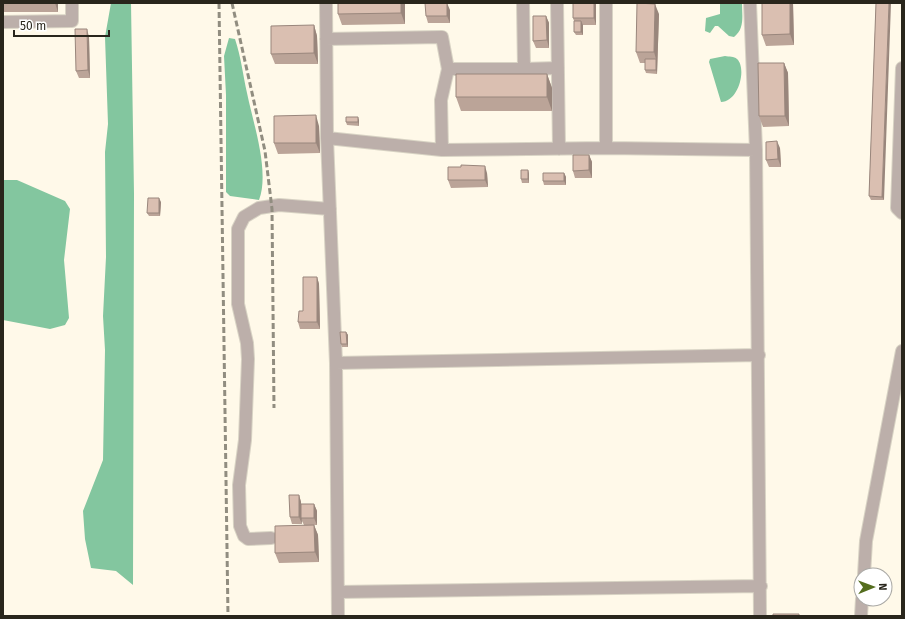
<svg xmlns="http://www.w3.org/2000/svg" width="905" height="619" viewBox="0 0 905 619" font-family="'Fira Sans',sans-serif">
	<rect width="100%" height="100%" fill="#fff9e9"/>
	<path fill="#83c69f" d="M111,3h20l3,191 -1,391 -17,-14 -25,-3 -6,-29 -2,-28 20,-51 2,-110 -2,-34 3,-59 -1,-105 3,-28 -3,-87z
		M720,3h22c0,12 3,26 -8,34l-5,-1 -11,-10h-3l-5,7 -5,-2 1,-13 14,-4z
		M229,38l6,1c6,18 8,36 12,54 6,30 23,78 12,107l-29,-4 -4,-4v-97l-2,-39z
		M725,56c4,1 9,0 12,3 10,9 2,43 -16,43l-12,-40 1,-3z
		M3,180h14l48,21 5,8 -6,51 5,58 -4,7 -15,4 -47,-9z"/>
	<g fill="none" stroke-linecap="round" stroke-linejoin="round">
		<g stroke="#d8d3c4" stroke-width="14">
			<path id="minor" d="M326,3l1,135 9,225 2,253
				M523,3l1,66h-76l-7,31 1,50 164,-2 150,2
				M557,3l2,146
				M750,3l6,147 4,466
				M3,22l69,-1v-18
				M326,39l116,-2 6,32
				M902,68l-5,140 5,5
				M524,69l34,-1
				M327,138l115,12
				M606,148v-145
				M336,363l423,-8
				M271,538l-23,1 -4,-3 -4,-10 -1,-41 6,-45 3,-81 -1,-16 -9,-39v-75l6,-12 15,-9 20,-3 51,4
				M864,575l2,-34 36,-190
				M338,592l423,-6
				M861,616l1,-17"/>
		</g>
		<use href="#minor" stroke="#bcafaa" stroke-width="12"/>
		<path stroke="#918d80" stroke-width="3" stroke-dasharray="6 3" stroke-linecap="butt" d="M219,3l9,613
			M232,3l33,148 7,58 2,199"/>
	</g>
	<path fill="#bba498" d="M3,3h55v9h-55z
		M405,3v21l-63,1 -4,-11z
		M573,3h23v22h-13v10h-7l-2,-3v-11l-1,-3z
		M762,3h31l1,42 -28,1 -4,-11z
		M876,3l8,197h-13l-2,-4z
		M450,10v13h-22l-2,-7z
		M659,14l-2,60 -11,-1 -1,-3v-7h-5l-4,-11z
		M546,16l3,7v25h-13l-3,-7z
		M314,25l3,11 1,28h-43l-4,-10z
		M89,37l1,41h-11l-3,-7z
		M784,63l4,10 1,53 -26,1 -4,-11z
		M547,74l5,14v23h-91l-5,-14z
		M359,120v6l-12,-1 -1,-3z
		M319,126l1,27 -42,1 -4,-11z
		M780,148l1,19h-12l-3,-7z
		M589,155l3,7v16h-17l-2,-7z
		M528,170l1,4v9h-7l-1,-4z
		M487,173l1,14 -37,1 -3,-8z
		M564,173l2,4v8h-22l-1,-4z
		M161,202l-1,14h-11l-2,-3z
		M317,277l2,7 1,45h-20l-2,-7 5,-11z
		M346,332l2,3v12h-6l-1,-3z
		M299,495l2,7v2h13l3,7v14h-3l4,10 1,27 -40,1 -4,-10 29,-28 -3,-6 1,5h-10l-2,-7z"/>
	<path fill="#99867c" d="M55,3h3v9z
		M401,3h4v21l-4,-11z
		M447,3l3,7v13l-3,-7z
		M594,3h2v22l-2,-7z
		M790,3h3l1,42 -4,-11z
		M889,3h2l-7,197 -2,-3z
		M655,4l4,10 -2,60 -1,-4v-11l-2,-7z
		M546,16l3,7v25l-2,-8z
		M581,21l2,4v10l-2,-3z
		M314,25l3,11 1,28 -4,-11z
		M87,29l2,8 1,41 -2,-8z
		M784,63l4,10 1,53 -4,-10z
		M547,74l5,14v23l-5,-14z
		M316,115l3,11 1,27 -4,-10z
		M358,117l1,3v6l-1,-4z
		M777,141l3,7 1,19 -3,-8z
		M589,155l3,7v16l-3,-8z
		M485,166l2,7 1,14 -3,-7z
		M528,170l1,4v9l-1,-4z
		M564,173l2,4v8l-2,-4z
		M159,198l2,4 -1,14 -1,-3z
		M317,277l2,7 1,45 -3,-7z
		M346,332l2,3v12l-1,-3z
		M299,495l2,7 1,22 -3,-7z
		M314,504l3,7v14l-3,-7z
		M314,525l4,10 1,27 -4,-10z"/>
	<path fill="#dabfb1" stroke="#99867c" d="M338,3h63v10l-63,1z
		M425,3h22v13h-21z
		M573,3h21v15h-21z
		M637,3l18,1 -1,48h-18z
		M762,3h28v31l-28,1z
		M876,3h13l-7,194 -13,-1z
		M533,16h13l1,24 -14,1z
		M574,21h7v11h-7z
		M314,25v28l-43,1v-28z
		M75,29h12l1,41 -12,1z
		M645,59h11v11h-11z
		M758,63h26l1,53h-26z
		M456,74h91v23h-91z
		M316,115v28h-42v-27z
		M346,117h12v5h-12z
		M777,141l1,18 -12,1v-18z
		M573,155h16v15l-16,1z
		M461,165l24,1v14h-37v-13h13z
		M521,170h7v9h-7z
		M543,173h21v8h-21z
		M148,198h11v15h-12z
		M303,277h14v45h-19l1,-11h4z
		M340,332h6l1,12h-6z
		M289,495h10v22h-9z
		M301,504h13v14h-13z
		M314,525l1,27 -40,1v-27z
		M773,614h26v2h-26z"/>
	<rect width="905" height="619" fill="none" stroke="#29261c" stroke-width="8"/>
	<g transform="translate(873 587) rotate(89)"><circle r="19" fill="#ffffff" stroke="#a9a8a4"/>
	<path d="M0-3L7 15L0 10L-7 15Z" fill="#546d1e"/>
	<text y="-6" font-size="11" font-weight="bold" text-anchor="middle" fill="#29261c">N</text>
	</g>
	<path d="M14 30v6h95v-6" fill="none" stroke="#29261c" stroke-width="2"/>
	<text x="20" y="30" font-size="12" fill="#29261c" stroke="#ffffff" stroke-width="3" paint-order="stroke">50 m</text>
</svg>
